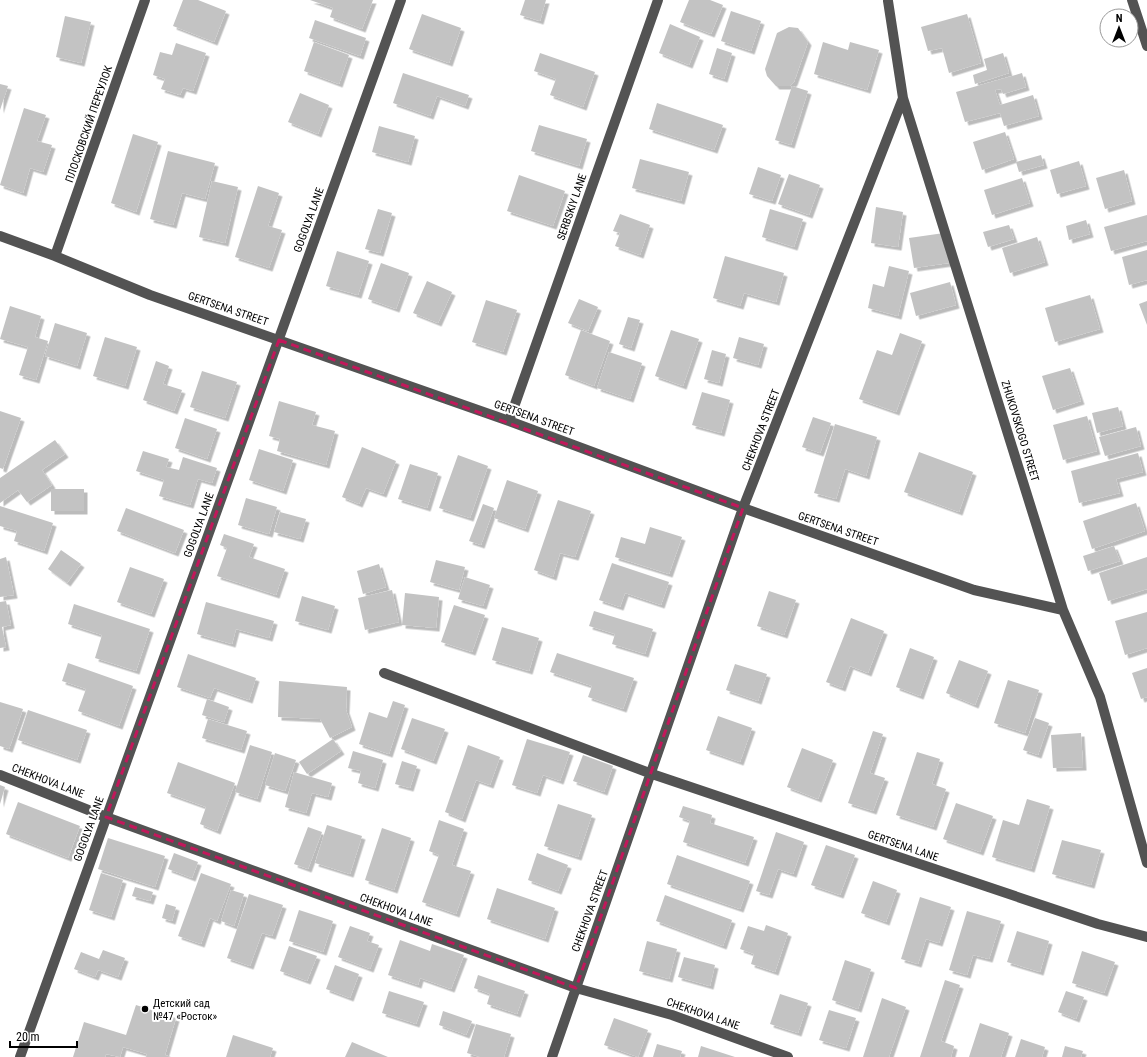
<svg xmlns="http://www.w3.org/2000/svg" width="1147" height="1057" viewBox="0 0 1147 1057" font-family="'Roboto Condensed',sans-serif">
	<defs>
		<filter id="shadow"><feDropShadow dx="3.5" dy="3.5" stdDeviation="0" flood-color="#0004"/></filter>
	</defs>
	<rect width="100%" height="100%" fill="#fff"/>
	<path fill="#c3c3c3" filter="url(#shadow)" d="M183,0h15l28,11 -12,31 -41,-16z
		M310,0h63l-11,29 -32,-12 3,-9z
		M525,0h21l-6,21 -20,-6z
		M689,0h21l13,5 -12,29 -31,-12z
		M731,11l30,10 -10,30 -30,-10z
		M422,14l39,14 -12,35 -40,-14z
		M967,14l14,49 -32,10 -7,-25 -14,3 -7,-24z
		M65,16l26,6 -10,41 -25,-6z
		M315,20l51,18 -6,18 -51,-18z
		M670,24l30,13 -11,28 -30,-12z
		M789,27l9,1 10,14 -14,40 -4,4h-14l-9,-10 -2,-7 12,-36z
		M314,42l35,13 -10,29 -35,-13z
		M823,42l25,8 2,-8 29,8 -12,40 -53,-16z
		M176,43l30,10 -13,38 -10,-3 -3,7 -19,-6 4,-10 -12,-4 7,-23 12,3z
		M717,48l15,5 -8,26 -15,-5z
		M540,53l55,19 -12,35 -33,-12 6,-16 -22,-8z
		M1003,53l6,20 -34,11 -2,-9 14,-5 -3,-11z
		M403,73l66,22 -4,11 -28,-10 -7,20 -37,-13z
		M1022,73l4,14 -23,7 -2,-5 -6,1 5,15 33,-10 6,21 -35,10 -4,-13 -35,9 -9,-30z
		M0,84l8,2 -8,24z
		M792,86l16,5 -17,54 -16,-5z
		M300,93l29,12 -11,29 -30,-12z
		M657,103l66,22 -9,25 -65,-21z
		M24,108l22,7 -9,26 15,4 -9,27 -13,-4 -7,25 -23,-8z
		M539,125l48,14 -8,27 -48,-15z
		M379,126l36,10 -7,26 -36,-10z
		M1005,132l9,27 -32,11 -9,-28z
		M133,134l25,8 -22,70 -25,-9z
		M168,151l47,12 -10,36 -23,-6 -9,32 -23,-6z
		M1041,155l3,10 -25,7 -3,-10z
		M640,159l49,13 -8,29 -49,-13z
		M1079,161l7,25 -29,8 -7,-24z
		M758,167l23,8 -9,26 -23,-7z
		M1124,170l8,31 -27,8 -9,-31z
		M789,174l31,11 -11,30 -31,-11z
		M519,175l46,16 -12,35 -46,-15z
		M1022,178l8,25 -38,12 -8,-25z
		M212,181l26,6 -13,56 -26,-6z
		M258,186l21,7 -11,33 14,4 -13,38 -34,-11z
		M876,207l27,5 -5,35 -27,-4z
		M378,209l14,4 -12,40 -15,-4z
		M770,209l33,10 -9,28 -32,-10z
		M620,214l30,11 -10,30 -25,-9 5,-13 -7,-2z
		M1147,215v26l-36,10 -7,-24z
		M1086,220l4,14 -21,6 -3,-14z
		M1009,225l5,14 -26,8 -5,-15z
		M944,233l5,30 -35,5 -5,-30z
		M1037,237l8,25 -35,11 -8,-25z
		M1147,250v30l-18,5 -7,-28z
		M337,251l32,10 -11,34 -32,-9z
		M725,256l59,17 -8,29 -32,-9 -4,13 -27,-8z
		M381,263l28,10 -13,36 -28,-10z
		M889,266l20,5 -11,45 -30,-8 5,-24 11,3z
		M427,281l25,11 -14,31 -25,-10z
		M950,282l6,23 -40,11 -6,-23z
		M1090,295l10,34 -45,13 -10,-34z
		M579,299l19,8 -10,24 -20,-8z
		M486,300l31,10 -14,42 -31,-10z
		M1147,301v24l-8,-21z
		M10,306l31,10 -6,21 13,4 -12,39 -17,-5 9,-28 -28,-8z
		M628,317l12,3 -9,28 -12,-4z
		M55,323l32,10 -10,33 -32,-10z
		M581,330l29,11 -16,45 -29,-11z
		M671,330l28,9 -16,47 -28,-10z
		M900,333l22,8 -26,71 -37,-13 18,-49 15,5z
		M105,337l32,10 -12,39 -32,-10z
		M739,337l25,7 -6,21 -25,-7z
		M712,350l14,4 -7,29 -15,-4z
		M609,352l33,11 -12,36 -33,-11z
		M156,361l13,5 -6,18 19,6 -8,21 -31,-11z
		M1070,368l11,33 -28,9 -11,-34z
		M202,371l35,11 -12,36 -35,-11z
		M702,392l28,8 -9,33 -29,-8z
		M279,401l37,11 -4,13 23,6 -9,34 -49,-14 3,-12 -11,-3z
		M1118,407l5,19 -26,7 -5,-20z
		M0,411l21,7 -18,51 -3,-1z
		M1087,416l10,35 -34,9 -10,-35z
		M813,417l18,6 -11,30 -18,-6z
		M185,418l32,11 -10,30 -32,-11z
		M835,424l42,13 -11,39 -21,-7 -9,30 -22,-6z
		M1136,427l5,19 -36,10 -6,-19z
		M55,440l10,14 -23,16 10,15 -25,17 -9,-12 -18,13v-25z
		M362,447l34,14 -13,33 -17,-6 -7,16 -17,-7z
		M259,449l34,11 -10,31 -34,-11z
		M143,451l26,8 -3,8 13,3 4,-13 34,11 -5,15 -14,-4 -8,26 -31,-9 5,-16 -28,-9z
		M919,452l54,20 -14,40 -55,-20z
		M1138,453l5,19 -27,7 4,14 -41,10 -8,-32z
		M458,455l30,11 -18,52 -31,-10z
		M410,464l28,9 -11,35 -29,-9z
		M507,480l31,11 -13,38 -31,-11z
		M51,489h33v22h-33z
		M246,498l31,9 -8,27 -31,-9z
		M558,500l33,11 -16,46 -15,-4 -7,24 -19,-7z
		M1136,503l9,28 -53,18 -9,-28z
		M483,504l11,4 -13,37 -12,-4z
		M0,506l53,17 -9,28 -30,-10 3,-10 -17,-5z
		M126,508l58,22 -9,23 -58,-22z
		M280,512l26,7 -6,20 -26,-7z
		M650,527l32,10 -13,37 -54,-17 6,-20 24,7z
		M224,534l30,10 -5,13 36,12 -9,26 -59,-19 10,-28 -7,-3z
		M1114,546l6,15 -32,10 -5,-15z
		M61,550l20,14 -14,19 -19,-14z
		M6,557l8,38 -14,2v-38z
		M1147,557v32l-39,12 -9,-28z
		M436,560l29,7 -6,23 -29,-8z
		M612,563l57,19 -8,23 -36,-12 -5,14 -21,-7z
		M379,564l7,23 -23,7 -6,-23z
		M130,567l34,12 -13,35 -34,-12z
		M465,577l25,8 -7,21 -25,-7z
		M392,590l7,32 -34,8 -7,-32z
		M769,591l27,9 -12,35 -27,-9z
		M405,593l34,4 -3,31 -34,-3z
		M302,596l33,10 -7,24 -33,-9z
		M6,601l5,24 -9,2 4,20 -6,1v-46z
		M206,602l68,19 -5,17 -33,-9 -4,15 -35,-10z
		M74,604l76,25 -14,42 -41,-13 7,-23 -34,-11z
		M454,605l31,10 -13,37 -31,-10z
		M594,611l59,18 -8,25 -33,-10 3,-10 -26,-8z
		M1147,612v36l-22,7 -10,-34z
		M851,618l33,13 -16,42 -18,-7 -8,22 -16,-6z
		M502,627l37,11 -10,33 -37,-11z
		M910,648l24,9 -14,39 -24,-9z
		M557,653l77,25 -11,31 -35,-12 4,-11 -42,-14z
		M188,654l68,24 -7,22 -35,-12 -4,10 -33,-11z
		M959,660l29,11 -13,34 -29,-12z
		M68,663l65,23 -14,40 -41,-15 8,-22 -24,-8z
		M735,664l32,10 -9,27 -32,-11z
		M1147,668v29l-6,2 -9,-26z
		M1008,680l31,10 -14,43 -31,-10z
		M279,681l68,6 -1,23 6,17 -22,11 -10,-19 -42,-2z
		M207,699l22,8 -5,15 -22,-7z
		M393,701l12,4 -16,49 -30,-10 10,-32 18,6z
		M0,702l23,7 -14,40 -9,-3z
		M28,710l59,20 -10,30 -59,-20z
		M718,716l34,12 -12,34 -34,-12z
		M412,718l33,11 -12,32 -32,-12z
		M1035,718l14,5 -11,32 -15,-5z
		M208,719l39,12 -6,19 -39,-12z
		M873,731l10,3 -13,39 15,5 -12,33 -25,-8z
		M1081,733l2,34 -30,1 -2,-33z
		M333,739l8,12 -34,23 -8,-12z
		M527,739l43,13 -10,29 -17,-6 -6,18 -25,-8z
		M250,745l22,7 -15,47 -22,-7z
		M468,745l32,12 -10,28 -14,-5 -14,39 -17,-7z
		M802,748l31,12 -15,39 -31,-12z
		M353,751l30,9 -8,28 -17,-5 3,-12 -13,-3z
		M917,752l23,7 -8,25 14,5 -13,38 -37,-12z
		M275,753l21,7 -11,31 -20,-6z
		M583,755l30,11 -9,26 -31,-11z
		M402,761l15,5 -7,22 -15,-4z
		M178,762l57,21 -18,48 -17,-7 6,-17 -39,-14z
		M294,772l38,11 -4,14 -16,-4 -6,20 -21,-6z
		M0,785l5,2 -5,17z
		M1027,799l23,7 -19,63 -39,-12 11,-37 16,5z
		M18,802l62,24 -12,32 -62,-24z
		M956,803l37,13 -13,36 -37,-13z
		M558,804l34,11 -14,42 -34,-11z
		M683,806l29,9 -2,8 44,14 -9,26 -62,-21 7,-21 -11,-4z
		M439,820l25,9 -12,36 19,6 -15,43 -34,-12 17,-47 -10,-4z
		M327,825l35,11 -12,38 -35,-11z
		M308,827l14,5 -14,37 -14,-5z
		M382,828l29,10 -17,52 -29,-10z
		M776,832l28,10 -11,32 -15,-5 -9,26 -13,-4z
		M108,838l57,18 -10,31 -57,-18z
		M1062,840l39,10 -10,35 -39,-11z
		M826,845l29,10 -15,40 -29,-10z
		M174,853l24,9 -6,16 -24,-9z
		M537,853l31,12 -10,26 -30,-11z
		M677,855l73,26 -10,28 -73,-25z
		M101,873l22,7 -12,37 -22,-7z
		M201,873l30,11 -14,37 -7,-3 -9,26 -23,-8z
		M873,881l24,9 -11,32 -25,-9z
		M135,887l18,5 -3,9 -18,-5z
		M497,888l58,20 -10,31 -58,-20z
		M231,890l13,4 -10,32 -13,-5z
		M249,894l34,11 -11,31 -10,-3 -12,33 -23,-8z
		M665,895l67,25 -9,26 -67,-25z
		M920,897l31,10 -12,36 -13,-4 -8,25 -17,-5z
		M166,904l10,3 -4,14 -10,-3z
		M299,910l34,11 -10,31 -34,-11z
		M967,911l34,10 -12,38 -16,-4 -6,20 -18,-5z
		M766,925l22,8 -13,39 -24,-8 3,-10 -14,-5 8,-23 16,5z
		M350,926l20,7 -3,8 12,4 -9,24 -32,-12z
		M1017,931l32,10 -9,31 -33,-10z
		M400,940l30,11 2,-7 32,11 -13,34 -31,-11 -2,7 -30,-10z
		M647,941l30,8 -8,30 -30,-8z
		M289,946l28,10 -10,25 -27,-10z
		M103,950l22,8 -7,19 -20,-7 -3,7 -21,-8 7,-17 18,7z
		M1082,951l33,11 -11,31 -32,-10z
		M684,957l31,8 -5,21 -32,-9z
		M845,960l26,9 -13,40 -26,-9z
		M335,965l24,9 -9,24 -24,-9z
		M478,975l47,16 -8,23 -30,-10 3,-10 -16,-6z
		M945,980l15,5 -19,56 13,5 -3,11h-31z
		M389,991l35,11 -8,22 -34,-11z
		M1066,991l18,6 -8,22 -18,-7z
		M780,994l28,9 -10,30 -28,-9z
		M882,998l24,9 -17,50h-26z
		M136,1005l40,13 -11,37 6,2h-25l1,-3 -24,-7 -3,10 -14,-3 -1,3h-32l11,-35 42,13z
		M829,1010l27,8 -10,30 -27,-8z
		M443,1011l29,10 -6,14 -27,-10z
		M614,1018l34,12 -10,27 -34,-12z
		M980,1023l29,10 -8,24h-32z
		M476,1024l35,10 -7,23h-24l-13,-4z
		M233,1035l40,13 -3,9h-44z
		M1021,1039l24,8 -3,10h-27z
		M352,1042l36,15h-43z
		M657,1044l25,7 -2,6h-27z
		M701,1046l34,11h-37z
		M1065,1046l18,5 -2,6h-19z"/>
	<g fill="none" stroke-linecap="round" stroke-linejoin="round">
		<path stroke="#535353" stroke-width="10" d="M1132,0l15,46
			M888,1l15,97 160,512 37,87 47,166
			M0,236l55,20 95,39 359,126 234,87 231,82 89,20
			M55,256l90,-256
			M509,421l149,-421
			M384,673l268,101 446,150 49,13
			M0,775l106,42 470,171 96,27 116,42
			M20,1057l381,-1057
			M552,1057l191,-549 160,-410"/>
	</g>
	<path fill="none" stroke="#c2185b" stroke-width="3" stroke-dasharray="8 5" stroke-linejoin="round" d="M279,340l464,168 -167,480 -470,-171z"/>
	<circle fill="#000" stroke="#fff" stroke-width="1.5" cx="145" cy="1009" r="4"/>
	<g text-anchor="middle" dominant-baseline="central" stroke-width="4" stroke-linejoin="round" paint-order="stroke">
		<g font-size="11" fill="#000" stroke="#fff">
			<text transform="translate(89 124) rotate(-71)">ПЛОСКОВСКИЙ ПЕРЕУЛОК</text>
			<text transform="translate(572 207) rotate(-71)">SERBSKIY LANE</text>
			<text transform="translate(309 220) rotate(-70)">GOGOLYA LANE</text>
			<text transform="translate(228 309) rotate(19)">GERTSENA STREET</text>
			<text transform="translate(534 418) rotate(20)">GERTSENA STREET</text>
			<text transform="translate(761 430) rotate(-69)">CHEKHOVA STREET</text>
			<text transform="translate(1020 431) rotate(73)">ZHUKOVSKOGO STREET</text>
			<text transform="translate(199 525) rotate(-70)">GOGOLYA LANE</text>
			<text transform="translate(838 529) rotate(19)">GERTSENA STREET</text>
			<text transform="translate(48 781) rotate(21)">CHEKHOVA LANE</text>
			<text transform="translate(89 829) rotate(-70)">GOGOLYA LANE</text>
			<text transform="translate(903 846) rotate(19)">GERTSENA LANE</text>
			<text transform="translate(396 910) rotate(20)">CHEKHOVA LANE</text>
			<text transform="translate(590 911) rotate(-70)">CHEKHOVA STREET</text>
			<text transform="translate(703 1014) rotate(19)">CHEKHOVA LANE</text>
		</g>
		<g font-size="11" fill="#000" stroke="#fff" text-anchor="start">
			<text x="153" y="1003">Детский сад<tspan x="153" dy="13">№47 «Росток»</tspan></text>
		</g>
	</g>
	<g transform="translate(1119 28)"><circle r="19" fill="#ffffff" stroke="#999999"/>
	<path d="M0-3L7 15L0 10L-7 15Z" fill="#000000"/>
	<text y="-6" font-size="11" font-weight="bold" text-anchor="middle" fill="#000000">N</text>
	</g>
	<path d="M10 1041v6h67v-6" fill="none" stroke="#000000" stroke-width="2"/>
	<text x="16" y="1041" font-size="12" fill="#000000" stroke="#ffffff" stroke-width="3" paint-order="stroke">20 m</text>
</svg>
